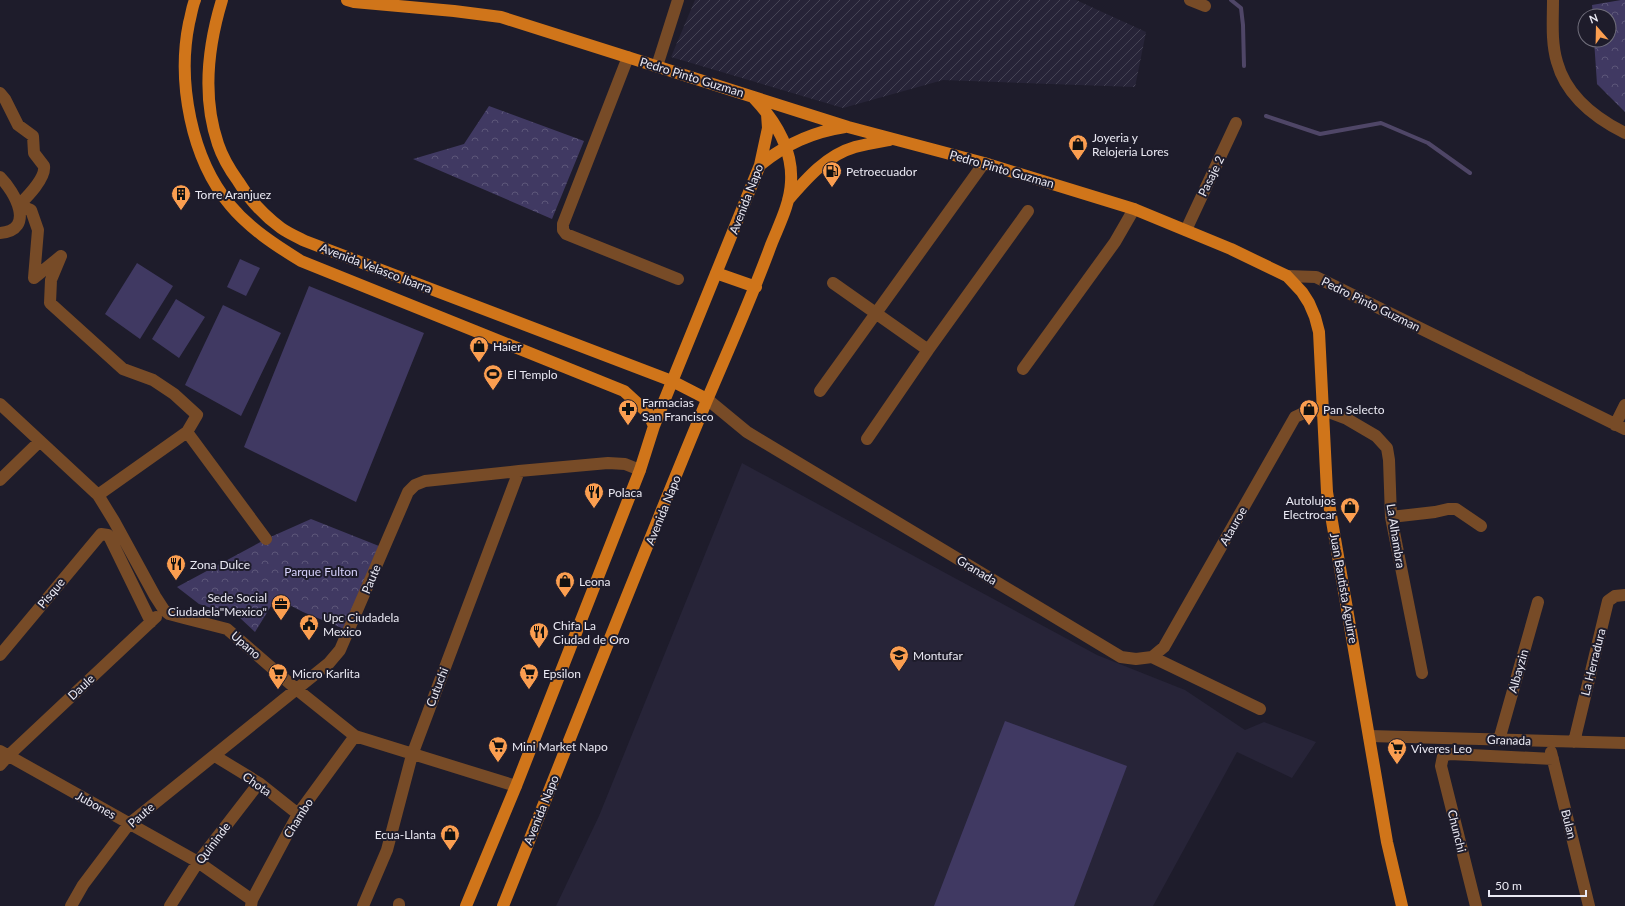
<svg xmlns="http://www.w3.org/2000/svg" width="1625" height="906" viewBox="0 0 1625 906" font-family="Lato,sans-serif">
	<defs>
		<pattern id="industrial-furrows" width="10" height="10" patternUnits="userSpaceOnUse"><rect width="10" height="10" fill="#272438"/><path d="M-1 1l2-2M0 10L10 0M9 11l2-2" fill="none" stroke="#464455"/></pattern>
		<pattern id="park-crowns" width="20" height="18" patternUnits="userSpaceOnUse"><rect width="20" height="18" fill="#403962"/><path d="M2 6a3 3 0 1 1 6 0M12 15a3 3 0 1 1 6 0" fill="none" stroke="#5c5679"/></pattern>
	</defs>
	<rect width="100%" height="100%" fill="#1e1c2b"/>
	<path fill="#272438" d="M742,463l355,192 88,35 60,40 19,-8 52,20 -24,36 -55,-26 -84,154h-597l43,-90z"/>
	<path fill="url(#industrial-furrows)" d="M695,0h381l70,32 -11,55 -192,-7 -100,28 -172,-51z"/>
	<path fill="url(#park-crowns)" d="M1621,0h4v112l-28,-28 -3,-44h15v-24h-16l-1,-11z
		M489,106l95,35 -32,78 -139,-60 51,-15z
		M311,519l73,29 -35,83 -46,-19 -27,-14 -21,34 -16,-15 -40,-13 -22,-17 89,-48z"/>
	<path fill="#403962" d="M240,259l20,9 -14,28 -19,-9z
		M137,263l36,23 -33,53 -35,-25z
		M309,286l115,47 -68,169 -112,-55z
		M176,299l29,18 -26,41 -27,-19z
		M223,305l58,28 -40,83 -56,-31z
		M1005,721l122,45 -53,140h-140z"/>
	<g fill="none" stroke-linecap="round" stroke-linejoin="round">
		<path stroke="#4f4667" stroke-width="4" d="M1231,0l10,8 2,17 1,41
			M1266,116l54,18 61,-11 47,20 42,30"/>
		<path stroke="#774b27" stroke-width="12" d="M1190,0l15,6
			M1553,0c0,20 -2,42 4,62 9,33 38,56 68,71
			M628,57l-65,167v6l3,4 112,45
			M657,66l21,-66
			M0,93l5,6 13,26 15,11 1,17 10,13c2,12 -17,31 -25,39
			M0,177c15,15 36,53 0,56
			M19,205l12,5 7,20 -4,48 27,-22 -10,24 -1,23 73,66 30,11 21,14 23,21 -10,17 -89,63
			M1186,230l50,-107
			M1287,276l29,1 309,152
			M833,283l95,67
			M1023,369l92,-127 19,-33
			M820,391l164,-228
			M707,399l40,33 374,225 15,2 16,-2 108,52
			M0,404l98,91 16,26 41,75 9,14 5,4 15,4 43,11 68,59 60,48 161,50
			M1615,425l10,-20
			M187,432l79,107
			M867,439l61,-89 100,-139
			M0,480l40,-39
			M1391,517l44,-5 13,-3h8l25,17
			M0,655l101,-121 7,1 2,3 41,84
			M1152,657l12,-10 131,-230 13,-6 15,-1 24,9 29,17 11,12 2,12 2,57 31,156
			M1369,736l256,7
			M1499,740l39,-138
			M1574,742l34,-141 7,-5 10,-1
			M0,751l198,111 54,38
			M1551,752l38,154
			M215,756l44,27 39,31
			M0,765l8,-9 148,-139
			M71,906l12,-21 46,-61 200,-161 11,-13 68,-158 7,-7 10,-4 94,-10 89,-8 17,1 15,6
			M170,906l28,-44 61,-79
			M251,906l1,-6 46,-86 57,-78
			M363,906l24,-56 25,-95 107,-284
			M399,906v-2
			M1476,906l-35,-140 2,-10 7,-2 103,5"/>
		<path stroke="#d0751a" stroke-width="12" d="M195,0c-3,7 -4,16 -6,23 -12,59 2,135 41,182 19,23 45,40 71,56l323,130 24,22 6,13
			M222,0c-14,46 -20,97 -4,144 4,12 12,26 20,37 11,18 25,34 43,47 7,5 16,9 24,13l367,140 35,18
			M347,0l7,2 100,9 47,6 347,110 136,36 150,46 97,40 56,27 15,16 7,11 6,14 4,15 8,160 60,350 15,64
			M760,165c26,-21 52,-33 85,-38
			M788,200c19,-22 39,-45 67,-53 11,-3 23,-5 34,-7
			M716,273l40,14
			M466,906l50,-120 124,-316 14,-44 106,-261 8,-37 -1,-14
			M503,906c68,-169 134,-338 204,-506 22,-52 45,-103 64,-155 8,-20 19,-41 20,-63 2,-33 -16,-62 -38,-85"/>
	</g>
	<defs>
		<g id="shop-pin" transform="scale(1)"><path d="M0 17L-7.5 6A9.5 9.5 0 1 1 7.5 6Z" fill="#fb9e50" stroke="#1e1c2b"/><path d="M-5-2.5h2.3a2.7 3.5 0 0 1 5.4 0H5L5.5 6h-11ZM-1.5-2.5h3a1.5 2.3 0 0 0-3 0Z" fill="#111"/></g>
		<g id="fuel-pin" transform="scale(1)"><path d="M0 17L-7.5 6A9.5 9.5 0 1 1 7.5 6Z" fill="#fb9e50" stroke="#1e1c2b"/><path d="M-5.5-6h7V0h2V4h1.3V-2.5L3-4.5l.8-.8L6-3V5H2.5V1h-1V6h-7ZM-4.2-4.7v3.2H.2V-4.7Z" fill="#111"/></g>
		<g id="building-pin" transform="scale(1)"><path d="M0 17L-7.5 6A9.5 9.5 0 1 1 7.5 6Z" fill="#fb9e50" stroke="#1e1c2b"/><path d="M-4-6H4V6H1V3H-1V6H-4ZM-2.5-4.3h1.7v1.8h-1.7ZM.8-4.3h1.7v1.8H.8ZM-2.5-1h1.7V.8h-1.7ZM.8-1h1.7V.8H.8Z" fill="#111"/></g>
		<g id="stadium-pin" transform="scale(1)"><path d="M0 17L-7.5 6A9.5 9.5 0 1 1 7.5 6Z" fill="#fb9e50" stroke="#1e1c2b"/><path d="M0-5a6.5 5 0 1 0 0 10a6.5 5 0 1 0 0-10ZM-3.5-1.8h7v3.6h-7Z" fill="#111"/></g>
		<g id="pharmacy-pin" transform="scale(1)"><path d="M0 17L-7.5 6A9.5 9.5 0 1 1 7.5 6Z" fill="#fb9e50" stroke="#1e1c2b"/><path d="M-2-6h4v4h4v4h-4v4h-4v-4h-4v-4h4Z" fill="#111"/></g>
		<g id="restaurant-pin" transform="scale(1)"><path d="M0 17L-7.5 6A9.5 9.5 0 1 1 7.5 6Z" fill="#fb9e50" stroke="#1e1c2b"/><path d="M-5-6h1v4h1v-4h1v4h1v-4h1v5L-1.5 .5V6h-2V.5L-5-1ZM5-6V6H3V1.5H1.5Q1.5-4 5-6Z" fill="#111"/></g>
		<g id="office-pin" transform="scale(1)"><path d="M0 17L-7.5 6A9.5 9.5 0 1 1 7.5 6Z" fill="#fb9e50" stroke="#1e1c2b"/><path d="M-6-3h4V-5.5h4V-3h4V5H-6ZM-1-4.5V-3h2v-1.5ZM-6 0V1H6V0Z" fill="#111"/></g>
		<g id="civic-pin" transform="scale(1)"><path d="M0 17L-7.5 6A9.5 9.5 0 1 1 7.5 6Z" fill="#fb9e50" stroke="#1e1c2b"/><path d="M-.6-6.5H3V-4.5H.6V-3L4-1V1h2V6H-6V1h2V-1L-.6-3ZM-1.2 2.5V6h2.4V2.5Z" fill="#111"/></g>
		<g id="university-pin" transform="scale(1)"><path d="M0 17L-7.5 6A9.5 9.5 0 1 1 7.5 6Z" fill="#fb9e50" stroke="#1e1c2b"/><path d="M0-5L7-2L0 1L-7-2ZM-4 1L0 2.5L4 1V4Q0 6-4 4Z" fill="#111"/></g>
		<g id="supermarket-pin" transform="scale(1)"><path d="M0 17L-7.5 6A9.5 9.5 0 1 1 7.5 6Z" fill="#fb9e50" stroke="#1e1c2b"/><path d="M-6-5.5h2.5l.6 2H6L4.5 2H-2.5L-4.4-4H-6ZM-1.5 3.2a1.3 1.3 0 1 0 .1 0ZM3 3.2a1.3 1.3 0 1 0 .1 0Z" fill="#111"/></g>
	</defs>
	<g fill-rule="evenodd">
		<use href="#shop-pin" x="1078" y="144"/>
		<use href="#fuel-pin" x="832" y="171"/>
		<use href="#building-pin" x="181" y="194"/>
		<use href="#shop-pin" x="479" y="346"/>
		<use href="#stadium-pin" x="493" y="374"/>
		<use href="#pharmacy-pin" x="628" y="409"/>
		<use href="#shop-pin" x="1309" y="409"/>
		<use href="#restaurant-pin" x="594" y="492"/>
		<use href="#shop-pin" x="1350" y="507"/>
		<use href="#restaurant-pin" x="176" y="564"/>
		<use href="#shop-pin" x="565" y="581"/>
		<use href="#office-pin" x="281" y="604"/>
		<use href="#civic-pin" x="309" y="624"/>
		<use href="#restaurant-pin" x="539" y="632"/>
		<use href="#university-pin" x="899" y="655"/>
		<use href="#supermarket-pin" x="278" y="673"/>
		<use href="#supermarket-pin" x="529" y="673"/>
		<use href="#supermarket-pin" x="498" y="746"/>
		<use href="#supermarket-pin" x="1397" y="748"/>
		<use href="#shop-pin" x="450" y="834"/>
	</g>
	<g text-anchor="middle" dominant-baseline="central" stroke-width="4" stroke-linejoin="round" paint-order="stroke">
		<g font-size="12" fill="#eae9f3" stroke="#1e1c2b">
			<text transform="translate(692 77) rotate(17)">Pedro Pinto Guzman</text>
			<text transform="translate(1002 169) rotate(16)">Pedro Pinto Guzman</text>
			<text transform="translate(1211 176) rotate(-64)">Pasaje 2</text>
			<text transform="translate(746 199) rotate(-69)">Avenida Napo</text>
			<text transform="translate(376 268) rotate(21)">Avenida Velasco Ibarra</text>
			<text transform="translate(1371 304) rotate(26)">Pedro Pinto Guzman</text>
			<text transform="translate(663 510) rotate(-68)">Avenida Napo</text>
			<text transform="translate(1233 526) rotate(-60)">Atauroe</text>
			<text transform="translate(1396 536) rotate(81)">La Alhambra</text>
			<text transform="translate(977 570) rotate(31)">Granada</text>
			<text transform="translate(371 579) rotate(-67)">Paute</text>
			<text transform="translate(1344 588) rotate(80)">Juan Bautista Aguirre</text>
			<text transform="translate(51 593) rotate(-50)">Pisque</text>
			<text transform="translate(246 645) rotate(41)">Upano</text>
			<text transform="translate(1593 662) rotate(-76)">La Herradura</text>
			<text transform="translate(1518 671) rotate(-74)">Albayzin</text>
			<text transform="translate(81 687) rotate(-43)">Daule</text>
			<text transform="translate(437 687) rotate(-69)">Cutuchi</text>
			<text transform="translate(1509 740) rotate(2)">Granada</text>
			<text transform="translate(257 784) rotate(35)">Chota</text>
			<text transform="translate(96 805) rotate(29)">Jubones</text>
			<text transform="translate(541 810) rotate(-68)">Avenida Napo</text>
			<text transform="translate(141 815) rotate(-41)">Paute</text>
			<text transform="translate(298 818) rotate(-58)">Chambo</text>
			<text transform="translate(1569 824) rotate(76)">Bulan</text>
			<text transform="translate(1457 831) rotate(76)">Chunchi</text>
			<text transform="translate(213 843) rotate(-53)">Quininde</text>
		</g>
		<g font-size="12" fill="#eae9f3" stroke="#1e1c2b" text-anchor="start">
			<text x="1092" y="137">Joyeria y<tspan x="1092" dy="14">Relojeria Lores</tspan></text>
			<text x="846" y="171">Petroecuador</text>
			<text x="195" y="194">Torre Aranjuez</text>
			<text x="493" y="346">Haier</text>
			<text x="507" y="374">El Templo</text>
			<text x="642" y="402">Farmacias<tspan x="642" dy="14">San Francisco</tspan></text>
			<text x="1323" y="409">Pan Selecto</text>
			<text x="608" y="492">Polaca</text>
			<text x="1336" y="500" text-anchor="end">Autolujos<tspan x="1336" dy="14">Electrocar</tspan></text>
			<text x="190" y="564">Zona Dulce</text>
			<text x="579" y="581">Leona</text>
			<text x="267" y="597" text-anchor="end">Sede Social<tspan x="267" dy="14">Ciudadela"Mexico"</tspan></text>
			<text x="323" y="617">Upc Ciudadela<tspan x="323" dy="14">Mexico</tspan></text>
			<text x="553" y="625">Chifa La<tspan x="553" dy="14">Ciudad de Oro</tspan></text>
			<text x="913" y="655">Montufar</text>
			<text x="292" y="673">Micro Karlita</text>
			<text x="543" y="673">Epsilon</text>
			<text x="512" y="746">Mini Market Napo</text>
			<text x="1411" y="748">Viveres Leo</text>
			<text x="436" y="834" text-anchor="end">Ecua-Llanta</text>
		</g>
		<g font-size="12" fill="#d7d2fc" stroke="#1e1c2b">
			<text x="321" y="571">Parque Fulton</text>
		</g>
	</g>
	<g transform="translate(1597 28) rotate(340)"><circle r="19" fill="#1e1c2b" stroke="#706e7b"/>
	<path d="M0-3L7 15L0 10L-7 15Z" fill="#fb9e50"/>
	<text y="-6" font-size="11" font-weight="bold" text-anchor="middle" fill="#eae9f3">N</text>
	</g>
	<path d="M1489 890v6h97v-6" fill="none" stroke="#eae9f3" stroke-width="2"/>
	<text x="1495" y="890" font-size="12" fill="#eae9f3" stroke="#1e1c2b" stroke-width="3" paint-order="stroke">50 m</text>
</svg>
